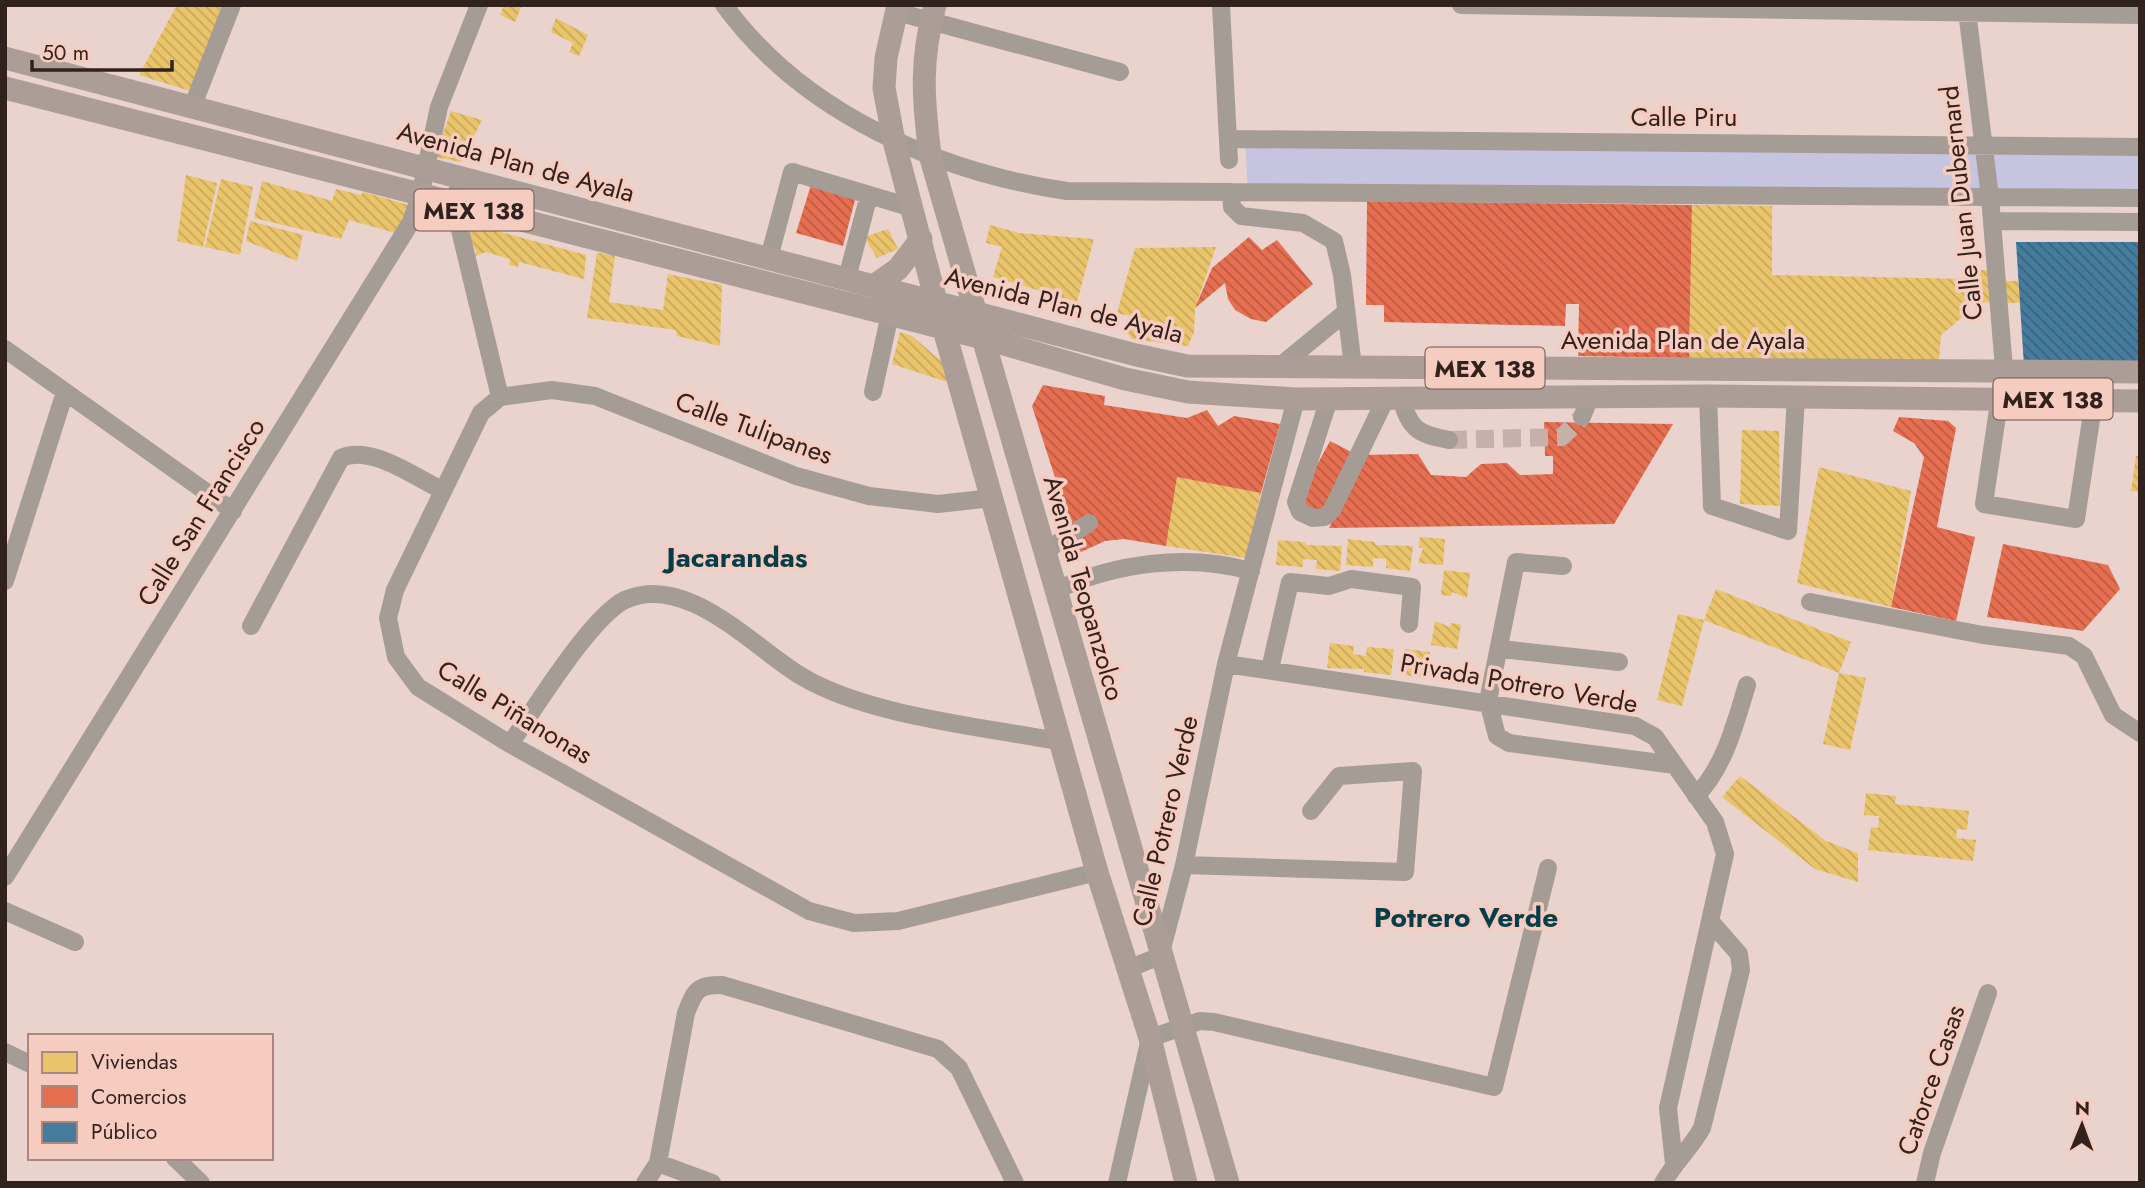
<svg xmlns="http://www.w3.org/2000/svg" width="2145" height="1188" viewBox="0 0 2145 1188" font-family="Jost,sans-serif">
	<defs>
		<pattern id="homes-back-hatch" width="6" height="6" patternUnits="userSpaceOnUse" patternTransform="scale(1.75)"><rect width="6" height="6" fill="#e9c46a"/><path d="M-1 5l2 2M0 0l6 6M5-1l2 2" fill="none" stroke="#c8a85b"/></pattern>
		<pattern id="shops-back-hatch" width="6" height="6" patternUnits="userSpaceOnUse" patternTransform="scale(1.75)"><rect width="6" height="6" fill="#e76f51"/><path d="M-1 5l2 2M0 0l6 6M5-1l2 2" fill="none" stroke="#bc5b43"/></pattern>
		<pattern id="public-back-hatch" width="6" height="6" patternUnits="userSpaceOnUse" patternTransform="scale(1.75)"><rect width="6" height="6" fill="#457b9d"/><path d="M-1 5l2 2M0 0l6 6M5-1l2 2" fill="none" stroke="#3a647f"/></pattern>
	</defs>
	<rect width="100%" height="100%" fill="#ead3cd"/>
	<path fill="#c7c4e0" d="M1245,139l895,8v51l-892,-6z"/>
	<path fill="url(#homes-back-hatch)" d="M177,5h48l-35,86 -51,-16z
		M504,5h18l-7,17 -15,-7z
		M556,18l32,17 -9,21 -10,-4 4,-9 -22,-11z
		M451,111l31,9 -21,42 -26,-5z
		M186,175l31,8 -14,64 -26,-6z
		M221,179l32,8 -13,68 -35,-8z
		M262,181l70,20 4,-12 25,6 2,-3 49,14 -13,28 -50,-14 -8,19 -87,-21z
		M1692,205l80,1v69l198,4 -1,-9h19v11h30l2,22 -55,-1v13l-24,20 -2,26 -250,-3z
		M250,221l53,14 -6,26 -51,-20z
		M471,224l115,31 -2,24 -65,-17 -1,5 -9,-2 1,-6 -24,-7 -11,4 1,-5 -10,-20z
		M990,225l29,8 75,6 -17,63 -84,-25 9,-30 -16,-4z
		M888,229l10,20 -21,9 -13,-21z
		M1216,247l-21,61 -1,24 -6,14 -56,-7 -6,-7 4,-16 -13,-3 18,-65z
		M597,253l18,2 -6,47 54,8 5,-36 54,11 -2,61 -43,-10 -1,-6 -89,-12z
		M900,332l12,4 30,26 5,20 -55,-18z
		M1742,430l37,1 1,75 -40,-2z
		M2136,456h4v36l-9,-1z
		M1819,467l92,24 -20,116 -94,-24z
		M1177,477l84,16 -15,65 -80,-12z
		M1420,537l25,2 -2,26 -25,-2 5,-15h-4z
		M1348,539l27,3 1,3 37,1 -3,25 -24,-3v-9l-13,-1v9l-27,-2z
		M1278,540l27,2 1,3 36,1 -2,25 -24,-2 1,-9 -14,-1v8l-27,-2z
		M1444,570l26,3 -3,25 -15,-6 -1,4 -10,-1z
		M1716,589l135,53 -12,31 27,5 -16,72 -27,-6 16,-71 -135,-53z
		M1678,614l26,6 -22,86 -25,-6z
		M1435,621l15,6 1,-4 10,2 -4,24 -26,-4z
		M1330,643l24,3 -1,8 13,2 1,-9 27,2 -3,26 -27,-3v-3l-37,-1z
		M1405,649l25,3 -3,26 -25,-3 1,-10 4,1z
		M1740,776l86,65 32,12v29l-43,-13 -93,-72z
		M1866,793l30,3 -1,8 74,7 -2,19 -10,-1 -1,9 20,2 -3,21 -105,-11 3,-23 7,1 1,-12 -15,-1z"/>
	<path fill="url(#shops-back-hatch)" d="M811,185l45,11 -13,50 -47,-13z
		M1367,201l325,4 -3,153 -111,-2 1,-52h-13l-1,22 -181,-4v-17h-18z
		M1249,237l13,13 15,-10 36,44 -47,38 -15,-3 -16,-9 -7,-11 -3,-16 -30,25 17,-40z
		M1043,385l62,11 -1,9 83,13 20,-8 11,16 16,-10 46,8 -19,69 -84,-16 -11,69 -42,-7 -19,2 -37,17 -13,-39 12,-4 -35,-109z
		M1899,417l49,4 8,7 -19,99 38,10 -19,84 -65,-14 33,-150 -10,-14 -21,-12z
		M1544,422l129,2 -59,100 -285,4 11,-22 -17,6 -17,-2 -8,-10 32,-59 27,14 61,-1 13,21 35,2 15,-13 26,-1 13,12 33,-1v-18h-8z
		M2003,544l105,21 12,24 -37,42 -96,-14z"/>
	<path fill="url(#public-back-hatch)" d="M2016,242h124v125l-116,-1z"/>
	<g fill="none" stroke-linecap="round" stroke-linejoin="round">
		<path stroke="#c5b0aa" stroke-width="18" stroke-dasharray="18 9" stroke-linecap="butt" d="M1449,440l113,-3 20,-20"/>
		<path stroke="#a69c96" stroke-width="18" d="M724,5c79,108 214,167 343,186l1073,7
			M1221,5l8,155
			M1461,5l679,10
			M1963,5l4,6 23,186 14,172 -20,135 92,15 18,-119
			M897,12l223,60
			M193,105l39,-100
			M1228,139l912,8
			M461,176l-7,29 46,192
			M1231,192l1,15 9,9 62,7 31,18 8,34 11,92
			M1992,221l148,1
			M769,258l23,-86 121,36
			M847,278l22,-83
			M5,349l228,162
			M1279,367l67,-55
			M873,392l17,-78
			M1708,396l4,110 76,25 8,-134
			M500,397l-19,16 -86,177 -7,28 8,39 22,30 92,57 299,167 45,12 44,-2 199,-49
			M500,397l52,-7 43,6 201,80 73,20 69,8 54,-6
			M1401,398c9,32 17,36 48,42
			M1329,399l-33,103 4,10 13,6 12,-1 7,-7 54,-112
			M1582,417l8,-20
			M1045,551l44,-28
			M1563,566l-47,-4 -28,139 9,35 12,7 166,22
			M5,581l60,-189
			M1056,590c61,-27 131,-37 195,-19
			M1810,602l173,33 86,11 15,10 29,59 27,18
			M251,626l90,-168c30,-14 73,19 101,32
			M1501,649l118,13
			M1226,664l409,62 20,11 60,85 10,32 -57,254 6,56
			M1270,669l20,-87 39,4 22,-7 61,8 -3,37
			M510,744c24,-34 81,-128 115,-144 61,-28 128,47 176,76 66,40 184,51 261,66
			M1696,796c29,-30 39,-72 51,-111
			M1184,865l221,7 8,-101 -74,5 -28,35
			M5,877l406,-655 9,-26 19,-89 40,-102
			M5,911l70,31
			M1128,969l32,-13 24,-91 42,-201 70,-265
			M5,1052l25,12
			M175,1158l26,25
			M658,1163l54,20
			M645,1183l13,-20 28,-150c9,-23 11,-28 36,-28l216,64 21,19 56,115
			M1117,1183l33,-145 50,-17 14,1 280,65 54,-219
			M1663,1183c11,-20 28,-35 39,-55l39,-158 -2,-16 -29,-33
			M1925,1183l7,-30 56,-160"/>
		<path stroke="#ac9e97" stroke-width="23" d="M898,5l-12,53 -2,30 10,53 42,160 161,571 53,166 36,145
			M935,5c-15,57 -12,93 -5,150l298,1028
			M5,58l1131,297 51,11 953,6
			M5,88l978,250 142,41 63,13 108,7 412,-3 432,5
			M875,285l23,-16 23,-30"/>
	</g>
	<g text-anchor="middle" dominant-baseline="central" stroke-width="7" stroke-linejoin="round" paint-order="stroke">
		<g fill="#f6ccc1" stroke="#6d554f" stroke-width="2">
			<rect x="414.5" y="189.5" width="119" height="41" rx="5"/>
			<rect x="1425.5" y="347.5" width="119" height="41" rx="5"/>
			<rect x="1993.5" y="378.5" width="119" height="41" rx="5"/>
		</g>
		<g font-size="24" font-weight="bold" fill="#32221e">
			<text x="474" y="210">MEX 138</text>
			<text x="1485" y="368">MEX 138</text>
			<text x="2053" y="399">MEX 138</text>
		</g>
		<g font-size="26" fill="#32221e" stroke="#f6ccc1">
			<text x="1684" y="117">Calle Piru</text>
			<text transform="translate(516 162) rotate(15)">Avenida Plan de Ayala</text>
			<text transform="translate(1961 203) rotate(-96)">Calle Juan Dubernard</text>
			<text transform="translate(1064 305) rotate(14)">Avenida Plan de Ayala</text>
			<text x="1683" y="340">Avenida Plan de Ayala</text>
			<text transform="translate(754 428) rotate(20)">Calle Tulipanes</text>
			<text transform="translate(201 512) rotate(-58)">Calle San Francisco</text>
			<text transform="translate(1084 588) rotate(74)">Avenida Teopanzolco</text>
			<text transform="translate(1519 683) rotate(10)">Privada Potrero Verde</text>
			<text transform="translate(515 712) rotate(31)">Calle Piñanonas</text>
			<text transform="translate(1165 821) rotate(-77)">Calle Potrero Verde</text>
			<text transform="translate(1931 1080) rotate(-71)">Catorce Casas</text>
		</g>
		<g font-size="28" font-weight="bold" fill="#003e4a" stroke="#f6ccc1">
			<text x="737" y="557">Jacarandas</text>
			<text x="1466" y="917">Potrero Verde</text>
		</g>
	</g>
	<rect width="2145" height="1188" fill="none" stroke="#32221e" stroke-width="14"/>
	<rect x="28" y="1034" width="245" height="126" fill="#f6ccc1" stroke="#a88880" stroke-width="2"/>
	<rect x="42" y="1052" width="35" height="21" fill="#e9c46a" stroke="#a88880" stroke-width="2"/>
	<text x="91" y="1069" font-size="21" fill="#32221e">Viviendas</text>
	<rect x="42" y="1086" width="35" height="21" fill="#e76f51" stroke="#a88880" stroke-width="2"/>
	<text x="91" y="1104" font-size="21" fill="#32221e">Comercios</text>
	<rect x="42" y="1122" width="35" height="21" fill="#457b9d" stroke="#a88880" stroke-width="2"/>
	<text x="91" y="1139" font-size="21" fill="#32221e">Público</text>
	<g transform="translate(2082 1125) rotate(1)" stroke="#f6ccc1" stroke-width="5" paint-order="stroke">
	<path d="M0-5L12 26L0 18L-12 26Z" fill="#32221e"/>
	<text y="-10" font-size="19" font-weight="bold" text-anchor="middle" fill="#32221e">N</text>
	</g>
	<path d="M32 60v10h140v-10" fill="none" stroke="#32221e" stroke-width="3.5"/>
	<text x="42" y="60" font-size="21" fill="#32221e" stroke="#f6ccc1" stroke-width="5" paint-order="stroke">50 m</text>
</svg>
